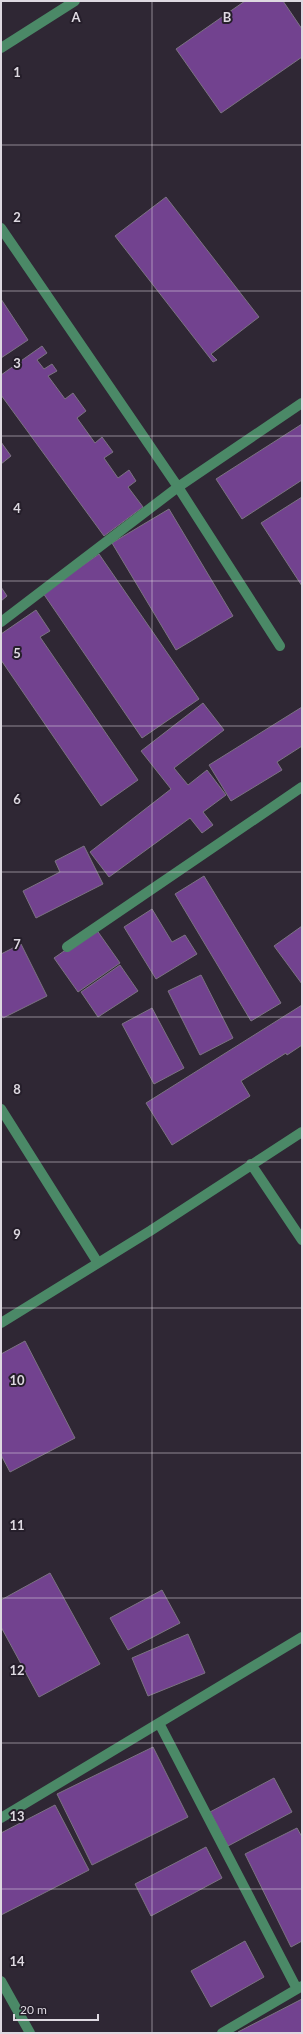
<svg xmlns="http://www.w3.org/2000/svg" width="303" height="2034" viewBox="0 0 303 2034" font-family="Lato,sans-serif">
	<rect width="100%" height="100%" fill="#2f2734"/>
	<path fill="#72428f" stroke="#7c7382" d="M245,1h38l19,28v28l-81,56 -45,-64z
		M166,197l93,120 -48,37 6,6 -4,2 -98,-126z
		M1,299l27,41 -27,18z
		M42,346l5,7 -10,7 7,9 8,-5 5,7 -9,5 17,23 8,-6 13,18 -9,7 18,25 7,-6 11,15 -9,6 14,20 11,-8 7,11 -8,6 15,20 -39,29 -103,-141v-20z
		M302,424v56l-60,39 -26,-40z
		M1,442l10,14 -10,8z
		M302,497v89l-41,-63z
		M169,509l64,107 -57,34 -64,-107z
		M99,554l100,145 -57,39 -99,-145z
		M1,587l6,9 -6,5z
		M36,610l14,21 -10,6 98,143 -37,26 -100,-146v-26z
		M203,703l21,27 -50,38 14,17 19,-15 19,25 -23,17 10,13 -11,8 -12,-15 -81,59 -19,-25 81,-63 -30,-38z
		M302,707v39l-25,16 5,8 -51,31 -22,-36z
		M84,846l19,38 -67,34 -13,-27 37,-19 -5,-11z
		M204,876l77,127 -30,18 -76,-127z
		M152,909l20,33 13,-7 12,19 -41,25 -32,-52z
		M302,926v58l-28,-38z
		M96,929l24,34 -42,29 -24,-34z
		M21,944l26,52 -44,22 -2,-4v-60z
		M120,965l18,26 -40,26 -17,-25z
		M201,975l32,63 -33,17 -32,-64z
		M302,1005v40l-15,10 -1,-2 -45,28 9,15 -78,49 -26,-42z
		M152,1008l32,60 -30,16 -32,-60z
		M25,1341l50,97 -65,34 -9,-17v-101z
		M50,1573l50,91 -61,33 -38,-70v-27z
		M162,1590l18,33 -52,27 -18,-32z
		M188,1634l17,39 -57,23 -16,-38z
		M153,1747l35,70 -96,48 -35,-71z
		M274,1778l18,34 -64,34 -18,-34z
		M55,1805l34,65 -88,45v-82z
		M297,1828l5,9v104l-11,6 -46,-93z
		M206,1847l16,31 -71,38 -16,-32z
		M245,1941l19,36 -53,30 -20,-36z
		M302,1999v34h-63l-1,-1z"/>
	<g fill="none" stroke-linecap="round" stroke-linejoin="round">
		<path stroke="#4b8967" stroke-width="10" d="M1,48l74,-47
			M1,228l177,259 102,159
			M1,622l177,-135 124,-84
			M67,947l235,-160
			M1,1109l97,154
			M251,1164l51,76
			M1,1323l149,-92 152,-99
			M159,1723l138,266
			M1,1818l301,-181
			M1,1981l29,52
			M222,2033l80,-47"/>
	</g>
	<path fill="none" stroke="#ded9e1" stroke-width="1" stroke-opacity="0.55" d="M152,1v2032M1,145h301M1,291h301M1,436h301M1,581h301M1,726h301M1,872h301M1,1017h301M1,1162h301M1,1308h301M1,1453h301M1,1598h301M1,1743h301M1,1889h301"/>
	<g font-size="13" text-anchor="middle" font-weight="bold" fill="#ded9e1" stroke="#251e2a" stroke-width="4" stroke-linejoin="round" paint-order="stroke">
		<text x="76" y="22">A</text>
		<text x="227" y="22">B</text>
		<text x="17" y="77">1</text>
		<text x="17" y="222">2</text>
		<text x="17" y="368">3</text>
		<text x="17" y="513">4</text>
		<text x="17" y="658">5</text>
		<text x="17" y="804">6</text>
		<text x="17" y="949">7</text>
		<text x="17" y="1094">8</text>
		<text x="17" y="1239">9</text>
		<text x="17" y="1385">10</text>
		<text x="17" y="1530">11</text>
		<text x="17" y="1675">12</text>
		<text x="17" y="1821">13</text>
		<text x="17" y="1966">14</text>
	</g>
	<rect width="303" height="2034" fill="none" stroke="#ded9e1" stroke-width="4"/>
	<path d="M14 2014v6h84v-6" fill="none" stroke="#ded9e1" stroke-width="2"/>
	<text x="20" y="2014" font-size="12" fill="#ded9e1" stroke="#251e2a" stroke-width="3" paint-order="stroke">20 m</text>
</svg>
